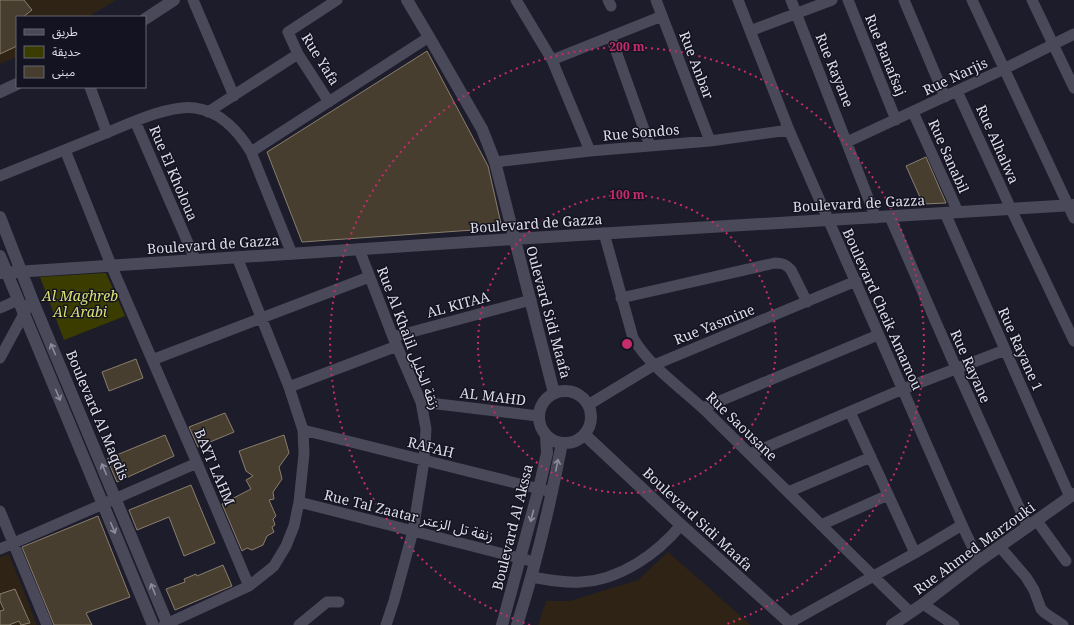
<svg xmlns="http://www.w3.org/2000/svg" width="1074" height="625" viewBox="0 0 1074 625" font-family="'Noto Serif','Noto Sans Arabic',serif">
	<rect width="100%" height="100%" fill="#1d1c2b"/>
	<path fill="#2e2314" d="M0,0h116l-28,17h-71v40l-17,7z
		M668,552l83,73h-213l8,-24h24l68,-21z
		M9,554l28,71h-37v-68z"/>
	<path fill="#3b3d00" d="M106,273l19,43 -61,24 -24,-63z"/>
	<path fill="#483e2f" stroke="#897e6d" d="M0,0h24l8,10 -9,7h-6v29l-17,8z
		M427,51l61,115 14,62 -200,14 -35,-90z
		M926,157l20,46 -23,1 -17,-38z
		M136,359l7,19 -34,13 -7,-19z
		M225,413l9,19 -36,15 -9,-20z
		M165,435l9,21 -57,26 -10,-23z
		M284,435l5,18 -10,14 3,12 -9,13 1,7 -5,1 7,16 -3,3 2,6 -3,2 2,5 -7,4 -4,9 -11,5 -5,-2 -5,3 -20,-47 29,-15 -5,-9 7,-4 -7,-5 -7,-20z
		M191,485l24,58 -31,13 -15,-39 -32,13 -8,-20z
		M98,516l32,81 -44,16 6,12h-38l-32,-78z
		M223,565l9,21 -57,24 -9,-21 19,-7 -1,-3 12,-5 1,2z
		M15,589l15,34 -9,2 -2,-4 -10,4h-9v-14l4,-1 -4,-9v-7z"/>
	<g fill="none" stroke-linecap="round" stroke-linejoin="round">
		<path stroke="#49495a" stroke-width="11" d="M193,0l41,96
			M516,0l36,60 38,91
			M608,0l3,6
			M656,0l54,141
			M738,0l51,130 173,395 17,36
			M791,0l85,218
			M848,0l48,120
			M904,0l41,97
			M972,0l102,218
			M1032,0l42,88
			M750,31l82,-31
			M611,37l39,109
			M552,60l110,-44
			M90,87l17,46
			M957,91l54,118 63,132
			M329,102l-31,-48 -10,-22 49,-32
			M208,112l90,-58
			M913,112l45,100
			M135,121l60,138
			M847,142l157,-73 70,-35
			M65,150l46,115 86,198 52,123
			M251,152l178,-115
			M495,162l95,-11 120,-10 79,-11
			M0,176c33,-13 66,-27 99,-40 25,-10 70,-32 96,-28 25,3 44,24 56,44l41,102
			M945,213l125,284
			M890,217l66,151 72,159
			M604,233l29,105c19,32 53,53 79,79 66,65 131,130 198,195
			M359,249l34,88 28,65 5,27 -2,32 -11,70 -19,70 -8,24
			M621,298l154,-35c7,0 11,1 16,7l16,32
			M0,308l18,-8
			M393,337l138,-37
			M0,358l32,-59
			M152,360l217,-83
			M289,387l108,-41
			M421,402l117,14
			M588,405l66,-40 202,-84
			M703,408l175,-73
			M850,412l65,141
			M303,430l249,62
			M750,454l153,-65 102,-39
			M788,492l83,-35
			M299,502l236,60
			M0,511l47,114
			M1037,521l29,40
			M821,525l67,-30
			M1000,547l26,30 8,13 7,19 4,4 18,12
			M0,549l197,-86
			M532,577c16,3 32,6 49,5 39,-2 76,-28 100,-57
			M923,604l31,21
			M789,623l126,-70 47,-28
			M164,625l85,-39 19,-15 6,-5 12,-20 8,-20 5,-24 5,-48 -1,-24 -14,-43 -52,-130
			M299,625l28,-23h12"/>
		<path stroke="#49495a" stroke-width="12" d="M407,0l22,37 53,92 13,33 59,231
			M145,19l29,-19
			M0,92l17,-8
			M0,217l32,82 136,326
			M0,256l153,369
			M0,273l514,-34 560,-34
			M539 417a26 26 0 1 1 52 0a26 26 0 1 1-52 0Z
			M585,435l96,90 111,100
			M502,625l37,-137 8,-35 -1,-17
			M517,625c19,-60 33,-120 45,-182
			M892,625l31,-21 56,-43 95,-67"/>
	</g>
	<defs><path id="oneway-shaft" d="M-6 0H5M1.5-3L5.5 0L1.5 3" fill="none" stroke-width="1.6" stroke-linecap="round" stroke-linejoin="round"/></defs>
	<g stroke="#8c8c9a">
		<use href="#oneway-shaft" transform="translate(53 349) rotate(-113)"/>
		<use href="#oneway-shaft" transform="translate(58 395) rotate(67)"/>
		<use href="#oneway-shaft" transform="translate(557 465) rotate(-79)"/>
		<use href="#oneway-shaft" transform="translate(104 469) rotate(-113)"/>
		<use href="#oneway-shaft" transform="translate(532 516) rotate(105)"/>
		<use href="#oneway-shaft" transform="translate(113 528) rotate(67)"/>
		<use href="#oneway-shaft" transform="translate(153 589) rotate(-112)"/>
	</g>
	<g fill="none" stroke="#c52c69" stroke-width="2" stroke-dasharray="2 4">
		<circle cx="627" cy="344" r="149"/>
		<path d="M530 625A297 297 0 1 1 724 625"/>
	</g>
	<g text-anchor="middle" dominant-baseline="central" stroke-width="3" stroke-linejoin="round" paint-order="stroke">
		<g font-size="14" fill="#dedee9" stroke="#141321">
			<text transform="translate(886 55) rotate(68)">Rue Banafsaj</text>
			<text transform="translate(321 59) rotate(58)">Rue Yafa</text>
			<text transform="translate(697 65) rotate(69)">Rue Anbar</text>
			<text transform="translate(835 70) rotate(68)">Rue Rayane</text>
			<text transform="translate(955 76) rotate(-25)">Rue Narjis</text>
			<text transform="translate(641 132) rotate(-5)">Rue Sondos</text>
			<text transform="translate(998 144) rotate(66)">Rue Alhalwa</text>
			<text transform="translate(949 156) rotate(66)">Rue Sanabil</text>
			<text transform="translate(174 173) rotate(67)">Rue El Kholoua</text>
			<text transform="translate(859 203) rotate(-3)">Boulevard de Gazza</text>
			<text transform="translate(536 223) rotate(-4)">Boulevard de Gazza</text>
			<text transform="translate(213 244) rotate(-4)">Boulevard de Gazza</text>
			<text transform="translate(458 304) rotate(-15)">AL KITAA</text>
			<text transform="translate(883 309) rotate(66)">Boulevard Cheik Amamou</text>
			<text transform="translate(549 312) rotate(75)">Oulevard Sidi Maafa</text>
			<text transform="translate(714 324) rotate(-22)">Rue Yasmine</text>
			<text transform="translate(409 338) rotate(69)">Rue Al Khalil زنقة الخليل</text>
			<text transform="translate(1021 349) rotate(66)">Rue Rayane 1</text>
			<text transform="translate(971 366) rotate(66)">Rue Rayane</text>
			<text transform="translate(493 396) rotate(7)">AL MAHD</text>
			<text transform="translate(98 415) rotate(67)">Boulevard Al Maqdis</text>
			<text transform="translate(742 426) rotate(44)">Rue Saousane</text>
			<text transform="translate(431 447) rotate(14)">RAFAH</text>
			<text transform="translate(215 467) rotate(67)">BAYT LAHM</text>
			<text transform="translate(409 515) rotate(14)">Rue Tal Zaatar زنقة تل الزعتر</text>
			<text transform="translate(698 519) rotate(43)">Boulevard Sidi Maafa</text>
			<text transform="translate(512 527) rotate(-76)">Boulevard Al Akssa</text>
			<text transform="translate(974 548) rotate(-36)">Rue Ahmed Marzouki</text>
		</g>
		<g font-size="14" font-style="italic" fill="#dbe274" stroke="#141321">
			<text x="80" y="295">Al Maghreb<tspan x="80" dy="16">Al Arabi</tspan></text>
		</g>
	</g>
	<circle cx="627" cy="344" r="6" fill="#c52c69" stroke="#141321" stroke-width="2"/>
	<g font-size="12" text-anchor="middle" font-weight="bold" fill="#c52c69" stroke="#141321" stroke-width="3" stroke-linejoin="round" paint-order="stroke">
		<text x="627" y="51">200 m</text>
		<text x="627" y="199">100 m</text>
	</g>
	<rect x="16" y="16" width="130" height="72" fill="#141321" stroke="#656471"/>
	<rect x="24" y="29" width="20" height="6" fill="#49495a" stroke="#656471"/>
	<text x="52" y="36" font-size="12" fill="#dedee9">طريق</text>
	<rect x="24" y="46" width="20" height="12" fill="#3b3d00" stroke="#656471"/>
	<text x="52" y="56" font-size="12" fill="#dedee9">حديقة</text>
	<rect x="24" y="66" width="20" height="12" fill="#483e2f" stroke="#656471"/>
	<text x="52" y="76" font-size="12" fill="#dedee9">مبنى</text>
</svg>
